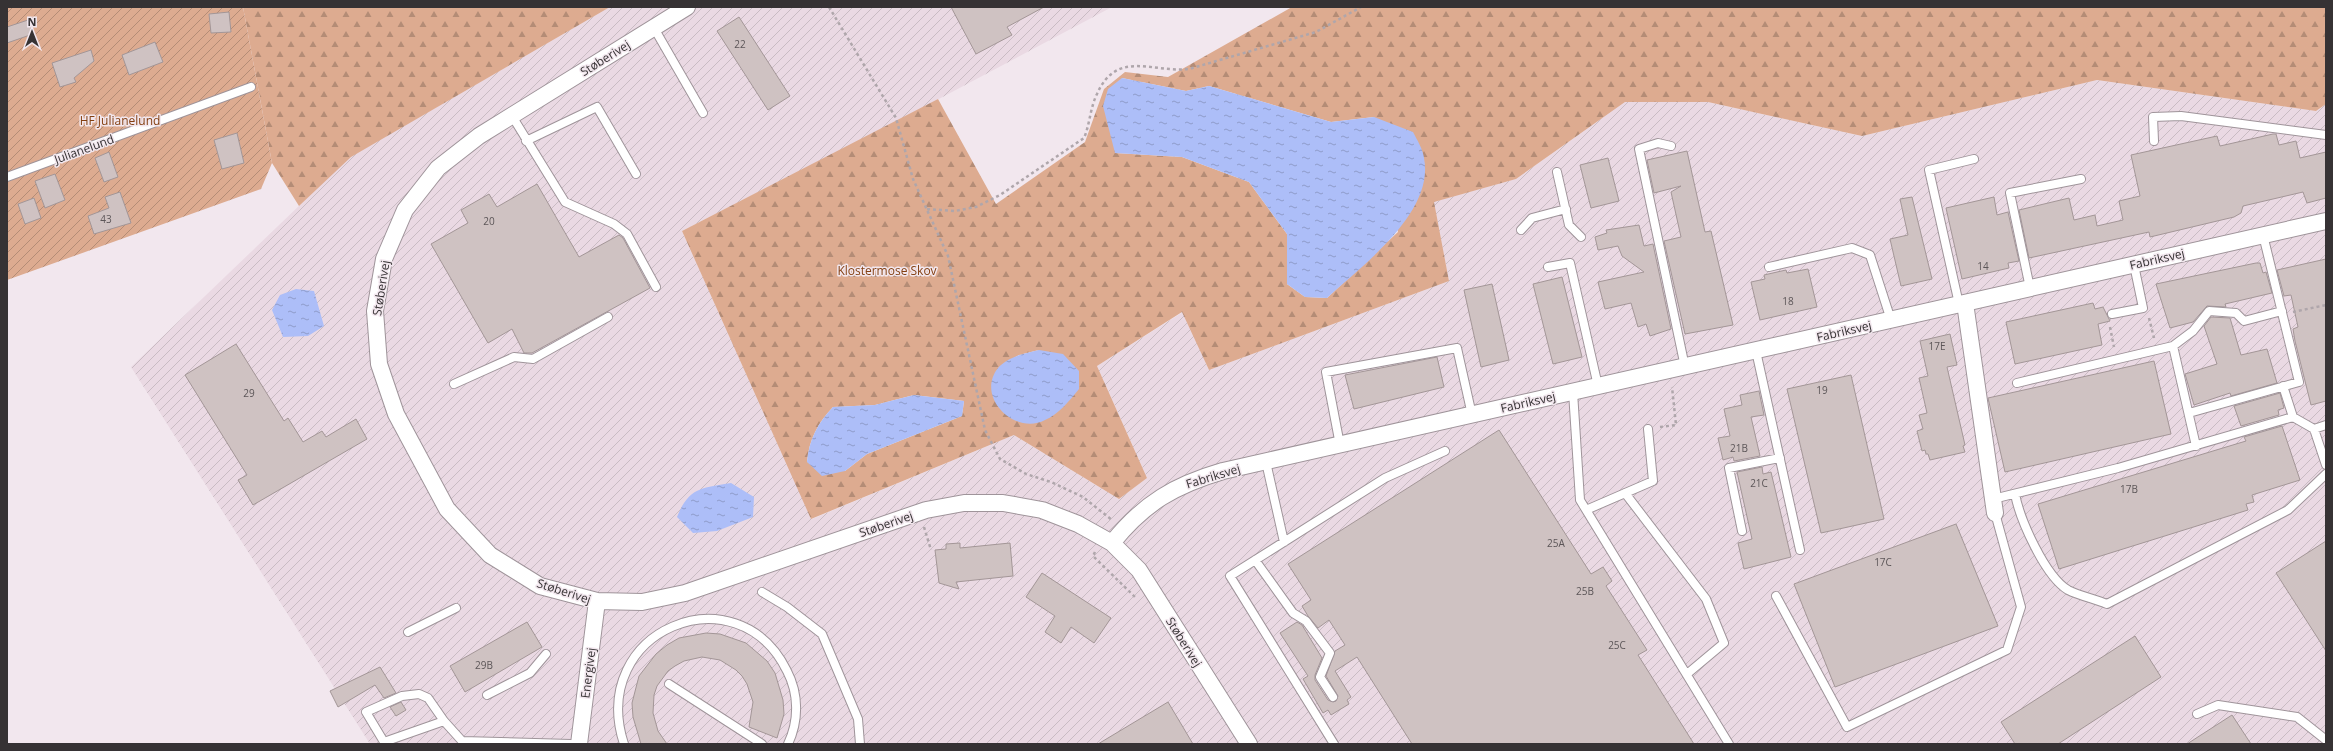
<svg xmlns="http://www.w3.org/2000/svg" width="2333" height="751" viewBox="0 0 2333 751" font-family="'Open Sans',sans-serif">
	<defs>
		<pattern id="industrial-furrows" width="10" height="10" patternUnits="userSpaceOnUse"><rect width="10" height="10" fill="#ead9e3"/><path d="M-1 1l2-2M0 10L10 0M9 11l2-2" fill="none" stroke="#c9bbc3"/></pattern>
		<pattern id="forest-firs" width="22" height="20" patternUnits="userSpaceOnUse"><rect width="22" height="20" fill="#ddab90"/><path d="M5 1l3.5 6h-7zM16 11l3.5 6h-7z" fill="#b48c76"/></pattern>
		<pattern id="garden-furrows" width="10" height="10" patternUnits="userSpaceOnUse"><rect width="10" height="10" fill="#ddab90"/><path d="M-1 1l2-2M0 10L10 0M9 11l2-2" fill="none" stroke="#b48c76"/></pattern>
		<pattern id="water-ripples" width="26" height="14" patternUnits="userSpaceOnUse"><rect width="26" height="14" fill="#adbef8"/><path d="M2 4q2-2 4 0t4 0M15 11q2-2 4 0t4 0" fill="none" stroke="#8e9bca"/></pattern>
	</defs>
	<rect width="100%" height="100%" fill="#f2e7ee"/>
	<path fill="url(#industrial-furrows)" d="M610,7h502l-226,120 -204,104 130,288 202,-84 105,64 28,-21 -50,-112 86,-54 26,58 240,-89 -16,-79 83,-23 109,-77h83l154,34 235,-56 219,31 10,-7v640h-1956l-239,-377 219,-210z"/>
	<path fill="url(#forest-firs)" fill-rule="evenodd" d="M243,7h367l-259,150 -52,49 -27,-43z
		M1292,7h1034v97l-10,7 -219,-31 -235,56 -154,-34h-83l-109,77 -82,23 15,79 -240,89 -27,-58 -85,54 50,112 -28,21 -105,-64 -203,84 -129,-288 256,-132 58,105 89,-62 19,-53 21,-17 43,5zM1122,78l64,13 23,-5 122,36 43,-5 24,115 -71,66 -22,-1 -18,-13v-50l-38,-52 -67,-25 -67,-4zM1039,350l-40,17 20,-12zM914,395l50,6 -2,15 -95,38 -22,17 -38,-9c2,-23 11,-39 26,-55l42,-2z"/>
	<path fill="url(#garden-furrows)" d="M7,7h236l29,156 -11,26 -254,91z"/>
	<path fill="url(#water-ripples)" d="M1122,78l64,13 23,-5 122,36 43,-5 39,15c4,8 10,17 11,26 11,54 -61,107 -97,140l-22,-1 -18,-13v-50l-38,-52 -67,-25 -67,-4 -12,-47 5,-17z
		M296,289l18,2 10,35 -16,10 -25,1 -11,-27 8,-15z
		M1039,350l24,4 16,17v18c-9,11 -20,25 -34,31 -30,16 -70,-23 -47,-52 9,-11 28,-15 41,-18z
		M914,395l50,6 -2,15 -95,38 -22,17 -23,5 -15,-14c2,-23 11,-39 26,-55l42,-2z
		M731,483l23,14 -1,20 -36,14 -24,2 -16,-16c12,-30 25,-29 54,-34z"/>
	<path fill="#cfc2c2" stroke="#a39697" d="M951,7h93l-37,20 5,8 -36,19z
		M229,12l2,20 -20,1 -2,-19z
		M739,17l51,79 -22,14 -51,-79z
		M28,20l5,14 -26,9v-16z
		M155,42l8,20 -34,13 -7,-20z
		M91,50l3,11 -20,17 2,4 -16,5 -8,-24z
		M237,133l7,30 -22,6 -8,-29z
		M2273,134h3l3,11 17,-4 4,17 26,-6v46l-19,5 -4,-11 -60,14 -2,7 -7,4 -84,20 -1,-5 -120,26 -10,-48 50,-12 5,22 21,-5 2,11 26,-6 -4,-19 21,-5 -9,-41 86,-19 3,10z
		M1687,151l18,81 6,-1 22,94 -48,9 -21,-93 17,-4 -10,-45 10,-6 -27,7 -7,-33z
		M109,152l9,25 -14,5 -9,-24z
		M1608,158l11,43 -28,7 -11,-43z
		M55,174l10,26 -20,8 -10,-27z
		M537,184l42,73 40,-22 4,3 27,50 -118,65h-8l-12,-24 -24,14 -57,-99 37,-21 -7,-13 28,-16 8,13z
		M120,192l11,31 -37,11 -6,-18 21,-8 -4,-11z
		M1912,197l20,82 -31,7 -11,-47 18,-4 -8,-36z
		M1994,197l3,18 11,-3 11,49 -11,2 1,5 -47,11 -16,-71z
		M34,198l7,20 -16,6 -7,-20z
		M1639,225l5,21 9,-2 18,85 -21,7 -4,-12 -8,3 -7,-24 -26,6 -7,-27 46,-10 -22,-16 -4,-10 -20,4 -3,-13 12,-4 -1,-3z
		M2326,259v142l-15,4 -16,-64 -2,-12 5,-2 -7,-32 -7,1 -7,-26z
		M2256,263h4l3,10 3,-1 6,21 -47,11 1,3 -19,-1 -14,16 -23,6 -14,-44z
		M1808,269l9,38 -57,13 -9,-38 14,-3 -1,-4 22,-5 1,3z
		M1562,277l20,80 -29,7 -20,-80z
		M1492,284l17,76 -28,7 -17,-77z
		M2093,303l2,6 8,-2 7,14 -12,3 4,21 -87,19 -9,-42z
		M2211,317l19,1 11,37 26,-6 10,34 -46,13 -1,-3 -36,12 -9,-31 32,-10 -13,-38z
		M1950,334l7,31 -10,2 18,78 -2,1 2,6 -35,8 -2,-6h-2l-1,-4 -3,1 -5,-20 6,-2 -4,-14 8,-2 -8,-35 9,-2 -8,-35z
		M236,344l48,77 4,-3 15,24 19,-11 4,6 30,-18 11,20 -114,66 -15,-25 9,-5 -62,-100z
		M1437,357l7,30 -90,22 -9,-34z
		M2154,361l17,73 -166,38 -17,-74z
		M1851,375l33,144 -63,14 -34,-144z
		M1759,391l5,24 -13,2 9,39 -26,5 -1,-4 -10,3 -5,-22 12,-2 -6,-27 18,-4 -2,-10z
		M2280,393l4,15 -6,2 1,5 -38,11 -7,-20z
		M2282,426l18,54 -48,15 2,7 -8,2 2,6 -189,59 -21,-65 208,-63 -2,-4z
		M1499,430l92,144 12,-7 9,14 -6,5 41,64 -9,5 56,89h-282l-55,-87 -22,14 16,26 -4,3 2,4 -18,11 -3,-5 -5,3 -20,-34 5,-3 -28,-43 17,-11 5,3 20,33 -7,17v5l13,20 5,2 3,-1 2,-5 -12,-20 9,-25 10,-6 -16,-25 -11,8 -10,-12 -6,-10 9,-6 -23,-36z
		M1762,467l1,7 8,-2 20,85 -47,12 -6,-26 14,-4 -15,-67z
		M1956,524l42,102 -163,61 -41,-103z
		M2326,541v110l-50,-78z
		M960,543v5l50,-5 3,33 -57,6 3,7 -20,-6 -4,-33 11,-1v-5z
		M1042,573l69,45 -17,25 -23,-16 -10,16 -16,-11 10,-16 -29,-19z
		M527,622l15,25 -77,45 -15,-26z
		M706,633l14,1 26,9 21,18 8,12 8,27 1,14 -7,24 -28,-11 4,-25 -6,-18 -5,-8 -6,-6 -16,-10 -18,-3 -18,4 -9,5 -7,5 -11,15 -3,9 -1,18 5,18 9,13h-26l-8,-27 -1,-14 7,-27 17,-22 11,-9 12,-7z
		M2135,636l26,41 -103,67h-43l-14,-22z
		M380,667l16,26 -12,5 -9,-13 -37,22 -8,-16z
		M401,702l5,8 -10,6 -6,-9z
		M1168,702l25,42h-95z
		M2232,715l19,29h-64z"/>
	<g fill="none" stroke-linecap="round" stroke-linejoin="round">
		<g stroke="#9f949a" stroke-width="10">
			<path id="service" d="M654,28l49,85
				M512,116l53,86 49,22 13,10 29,53
				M526,141l71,-34 39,67
				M2154,141l-1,-24 28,-1 145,19
				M1671,146l-13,-3 -19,6 46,218
				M1557,172l12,53 12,12
				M7,177l244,-90
				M1521,230l11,-12 34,-9
				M1548,267l22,-4 28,123
				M1769,267l83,-19 18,7 21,65
				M2030,288l-20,-95 71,-14
				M1959,304l-30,-134 45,-11
				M2112,314l31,-6 -9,-43
				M2173,346l20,-15 16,-20 27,2 8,8 38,-10
				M1756,351l44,199
				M2017,383l156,-37 23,100
				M454,384l60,-27 19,2 75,-42
				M2283,386l10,31
				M1573,392l7,108 149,244
				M2189,413l110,-31 -36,-147
				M2314,429l12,36
				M1340,445l-14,-73 131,-24 15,67
				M1266,462l18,80
				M1625,493l81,106 18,44 -37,31
				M2015,494c5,26 30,82 53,96 12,6 27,9 39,14l181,-94 38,-36
				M1993,499l125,-31 175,-51 21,12 12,-4
				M1586,510l67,-29 -5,-52
				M1742,531l-13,-63 51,-10
				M1255,560l38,53 13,8 24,32 -10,24 13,20
				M762,592l25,15 35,27 36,85 2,25
				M1776,596l71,131 160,-77 14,-43 -26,-94
				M408,632l48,-24
				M669,684l93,60
				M487,695l43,-22 16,-19
				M2197,714l21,-9 79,12 29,23
				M444,721l-60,21 -18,-30 36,-16 17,-2 9,4 16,23 18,20 109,3
				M624,744c-37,-114 113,-175 163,-73 12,23 12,50 1,73
				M1334,744l-104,-168 155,-98 60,-27"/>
		</g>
		<g stroke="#9f949a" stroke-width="18">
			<path id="minor" d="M687,7l-208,129 -41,32 -33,42 -21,49 -9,52 4,53 17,50 51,95 43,46 50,31 57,15 45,1 43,-9 241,-83 38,-7h39l39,7 36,14 34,19 27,27 110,174
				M1965,303l30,210
				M1112,543c32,-40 63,-58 111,-72l1103,-250
				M579,744l18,-143"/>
		</g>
		<path stroke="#afa6ab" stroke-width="2.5" stroke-dasharray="3 3" stroke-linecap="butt" d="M829,7l67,111 17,61 35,77 37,174 15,29 26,15 25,8 32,15 29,23
			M927,209l28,2 21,-4 24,-12 84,-57c6,-14 6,-30 13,-44 20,-45 55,-21 92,-25l127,-37 45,-25
			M2293,312l33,-7
			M2149,318l5,20
			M2110,327l4,20
			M1660,427l16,-2 -4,-38
			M924,527l7,23
			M1095,552l-2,4 42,41"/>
		<use href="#service" stroke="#fff" stroke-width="8"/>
		<use href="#minor" stroke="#fff" stroke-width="16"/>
	</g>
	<g text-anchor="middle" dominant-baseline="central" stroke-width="3" stroke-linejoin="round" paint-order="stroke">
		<g font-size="10" fill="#5c5658">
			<text x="740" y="44">22</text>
			<text x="106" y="219">43</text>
			<text x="489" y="221">20</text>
			<text x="1983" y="266">14</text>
			<text x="1788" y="301">18</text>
			<text x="1937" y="346">17E</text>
			<text x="1822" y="390">19</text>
			<text x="249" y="393">29</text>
			<text x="1739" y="448">21B</text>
			<text x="1759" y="483">21C</text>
			<text x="2129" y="489">17B</text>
			<text x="1556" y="543">25A</text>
			<text x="1883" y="562">17C</text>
			<text x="1585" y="591">25B</text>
			<text x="1617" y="645">25C</text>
			<text x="484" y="665">29B</text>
		</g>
		<g font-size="12" fill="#363234" stroke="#f2e7ee">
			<text transform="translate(605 58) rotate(-32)">Støberivej</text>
			<text transform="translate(84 149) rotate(-20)">Julianelund</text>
			<text transform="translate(2157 259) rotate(-13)">Fabriksvej</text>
			<text transform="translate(381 288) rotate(-81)">Støberivej</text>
			<text transform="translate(1844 331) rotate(-13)">Fabriksvej</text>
			<text transform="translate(1528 402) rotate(-13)">Fabriksvej</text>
			<text transform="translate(1213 476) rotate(-17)">Fabriksvej</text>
			<text transform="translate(886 524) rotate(-19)">Støberivej</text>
			<text transform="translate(564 591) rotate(18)">Støberivej</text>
			<text transform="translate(1184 642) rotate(58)">Støberivej</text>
			<text transform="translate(588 673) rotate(-83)">Energivej</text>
		</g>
		<g font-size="12" fill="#844012" stroke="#f2e7ee">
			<text x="120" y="120">HF Julianelund</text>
			<text x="887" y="270">Klostermose Skov</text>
		</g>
	</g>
	<rect width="2333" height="751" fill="none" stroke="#363234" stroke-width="16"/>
	<g transform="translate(32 32)" stroke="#f2e7ee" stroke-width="3" paint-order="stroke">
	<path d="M0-3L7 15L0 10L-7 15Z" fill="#363234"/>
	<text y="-6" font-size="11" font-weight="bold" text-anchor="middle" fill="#363234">N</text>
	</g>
</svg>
